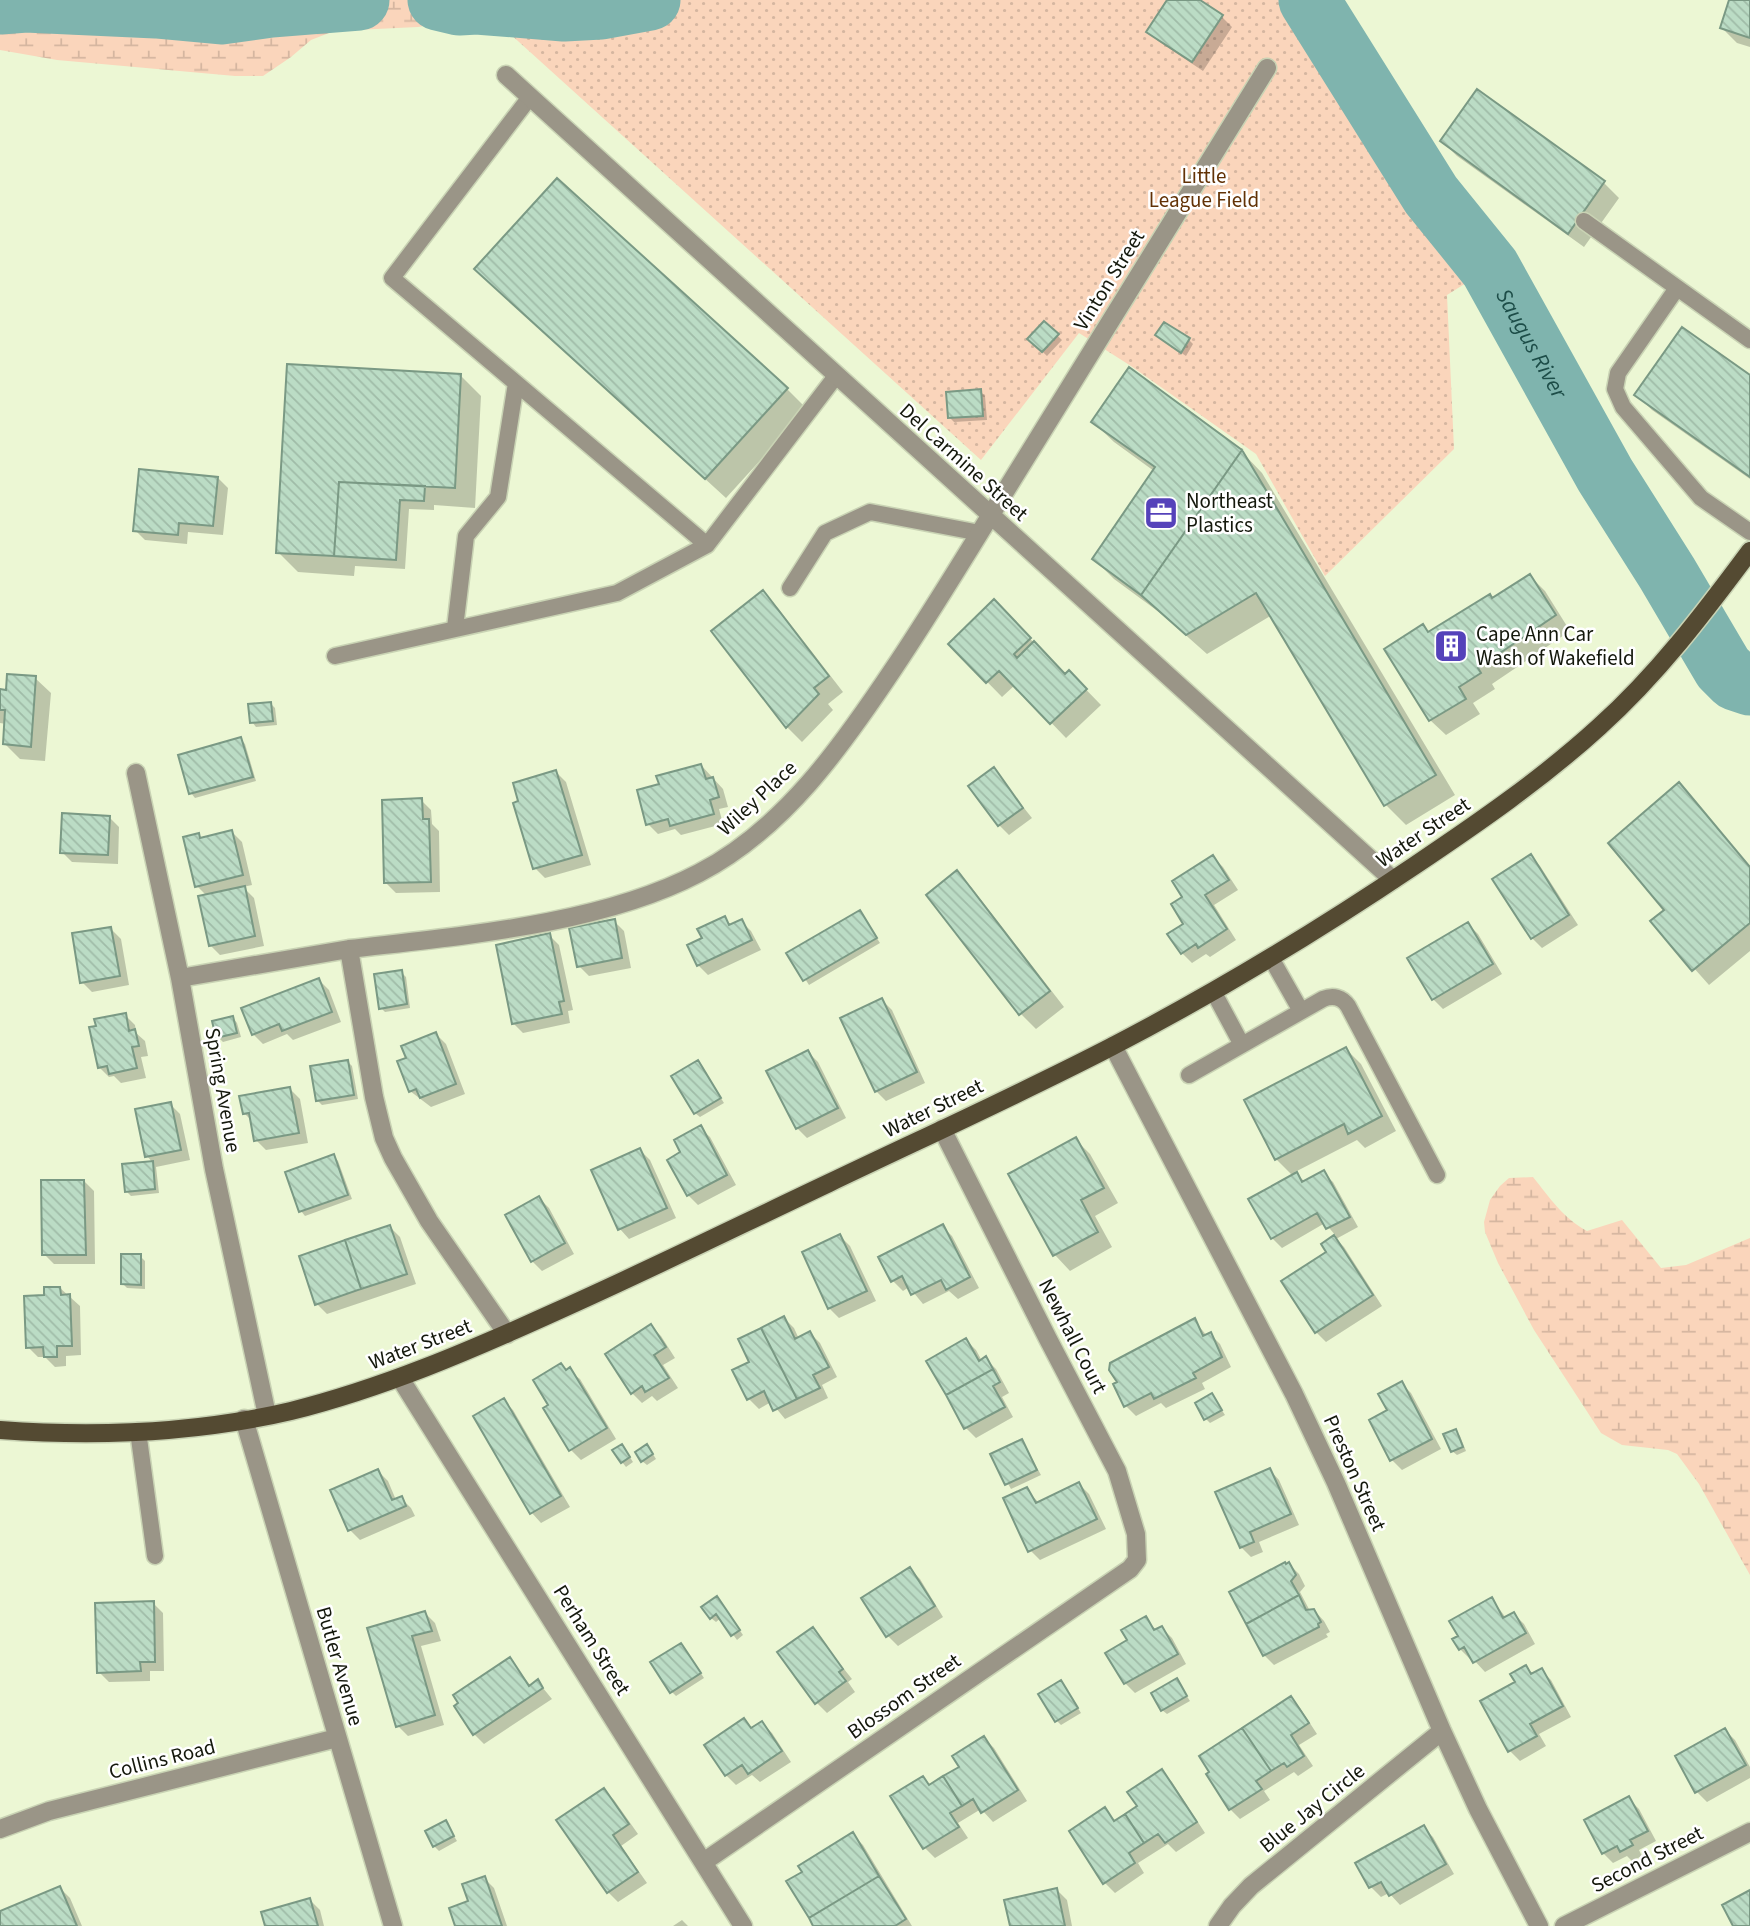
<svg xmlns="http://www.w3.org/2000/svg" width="1750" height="1926" viewBox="0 0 1750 1926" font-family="'Source Sans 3',sans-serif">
	<defs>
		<pattern id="wetland-marsh" width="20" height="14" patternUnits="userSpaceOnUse" patternTransform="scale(1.75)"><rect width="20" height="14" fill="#fad5bb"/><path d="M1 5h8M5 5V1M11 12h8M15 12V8" fill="none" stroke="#d5b6a0"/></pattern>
		<pattern id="park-dots" width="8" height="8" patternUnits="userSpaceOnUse" patternTransform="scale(1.75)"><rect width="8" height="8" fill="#fad5bb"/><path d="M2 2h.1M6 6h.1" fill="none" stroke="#d5b6a0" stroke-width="1.8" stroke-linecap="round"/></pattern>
		<pattern id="building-back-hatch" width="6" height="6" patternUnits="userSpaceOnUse" patternTransform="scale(1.75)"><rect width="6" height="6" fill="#bbdcc5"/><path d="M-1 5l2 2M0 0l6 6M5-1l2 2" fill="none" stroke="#a0bca8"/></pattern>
	</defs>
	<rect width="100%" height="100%" fill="#ecf7d4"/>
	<path fill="url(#wetland-marsh)" d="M0,0h511l6,23 -52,-4 -47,8 -84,4 -23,9 -20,17 -28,19h-28l-178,-16 -57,-10z
		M1533,1177c17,21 30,41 54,54l35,-11 39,48 25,-3 64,-27v337l-51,-91 -22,-30 -9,-4 -46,-5 -21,-12 -67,-103 -36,-67 -13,-31 -1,-10 6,-22 10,-14 9,-8z"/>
	<path fill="url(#park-dots)" d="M650,0h659l122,195 59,73 -43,27 7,154 -129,127 -69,-122 -125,-88 -52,-33 -98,127 -504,-456c55,6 120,14 173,-4z"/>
	<path fill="#0003" d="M1169,0h27l26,17 10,10 -29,44 -45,-30 -10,-10z
		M1731,0h19v47l-13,-4 -15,-15z
		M1477,92l127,91 15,15 -35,49 -127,-91 -15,-15z
		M497,289l290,100 20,20 -81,89z
		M1044,323l18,17 -15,16 -18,-17z
		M1162,340h27l4,4 -7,12z
		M461,376l20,20 -6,112 -41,-3v5l-25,-1 -4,60 -50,-3 -1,10 -56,-4 -20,-20z
		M1750,377v102l-98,-69 -16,-16z
		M980,391l5,5 2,24 -33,2 -4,-4z
		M1093,422l148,29 21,22 193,322 -49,30 -20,-20 -114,-190 -65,39 -44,-39 -49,-36 -20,-20 60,-88 -40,-29z
		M218,478l10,10 -5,47 -35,-3 -1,12 -42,-4 -10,-10z
		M1530,576l15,15 25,40 -78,53 3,5 -22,14 7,11 -34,21 -16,-15 -7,-93 7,7z
		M763,593l15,15 65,84 -15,12 5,6 -31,32 -15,-15z
		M1009,617l57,59 3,-4 32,33 -35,33 -51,-53 -13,12 -52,-53z
		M35,678l16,15 -6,68 -25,-2 -15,-15 1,-20 -6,-1v-32l8,1z
		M271,704l4,4 2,17 -21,2 -4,-5z
		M241,739l4,5 11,37 -61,17 -4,-5z
		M701,765l22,24 5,18 -9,2 4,15 -42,11 -6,-6 -17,5 -10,-10 13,-39z
		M993,769l39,49 -23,17 -10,-10z
		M556,772l10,10 25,83 -46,13 -10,-10z
		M1679,785l71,81v85l-41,34 -56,-63 13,-11z
		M421,800l10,10 1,14 7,7 1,61 -44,1 -10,-10z
		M109,817l10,10 -1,37 -46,-2 -10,-10z
		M232,832l10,10 10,43 -9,2 11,11 10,48 -44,9 -10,-10 -3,-49 -10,-10 1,-52 5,5z
		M1530,856l10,10 38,59 -36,23 -10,-10z
		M1213,857l10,10 15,23 -24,15 22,35 -26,17 -4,-3 -14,9 -10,-10 4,-29 -1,-26z
		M957,873l15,15 92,119 -28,22 -15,-15 -93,-119z
		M860,912l20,31 -71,42 -20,-31z
		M724,918l8,8 9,-5 10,10 10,19 -53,25 -10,-10 6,-26z
		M614,921l10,10 7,37 -42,8 -10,-10z
		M1468,924l10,10 24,40 -59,35 -10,-10 -24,-40z
		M111,929l10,10 8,46 -37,7 -10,-10z
		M549,935l10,10 14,65 -5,1 2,12 -47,10 -10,-10z
		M401,972l5,5 4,31 -25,4 -4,-4z
		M319,980l10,10 12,32 -48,18 -6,-6 -24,10 -10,-10z
		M882,1000l10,10 33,73 -39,18 -10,-10z
		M125,1015l10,10 1,8 9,8 3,15 -7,1 5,21 -25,5 -7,-7 -5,1 -10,-10 -1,-39z
		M233,1018l4,5 4,14 -18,5 -5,-5z
		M436,1034l10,10 19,50 -34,13 -21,-16 -2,-32z
		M1346,1049l15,15 35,67 -31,17 -8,-8 -62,32 10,10 18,-9 10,9 25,45 -22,12 8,8 38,59 -56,36 -10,-10 12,-80 -5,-7 13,-9 -11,-13 -43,25 -10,-10 21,-62 -17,-17z
		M808,1052l10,10 28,56 -39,20 -10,-10z
		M348,1062l4,4 6,33 -36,6 -5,-5z
		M698,1062l26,41 -24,14 -5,-4z
		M290,1089l10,10 8,44 -42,7 -10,-10 -4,-19 -8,-8z
		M170,1104l10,10 10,46 -34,7 3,26 -28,3 -4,-4 -3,-27 29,-2 -6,-7z
		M700,1128l10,9 26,48 -38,20 -10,-10 -6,-42z
		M1075,1139l15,15 28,49 -23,13 17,31 -42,24 -15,-16 -45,-80z
		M640,1150l10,10 26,58 -47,21 -9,-10z
		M334,1156l4,5 14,38 -47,17 -4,-5z
		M84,1181l10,10 1,73h-41l-10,-10z
		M539,1198l10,10 25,46 -32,17 -10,-10z
		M942,1226l10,10 27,52 -21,11 -9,-8 -26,13 -14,-17 -6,4 -10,-10z
		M390,1227l10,10 16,47 -89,30 -10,-10z
		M840,1236l10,10 26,55 -37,17 -10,-10z
		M140,1256l5,5v28l-18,-1 -4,-4z
		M60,1288l20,18 1,49 -15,1v10l-11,1 -10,-10h-7l-10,-10 18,-50z
		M784,1318l10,10 5,11 11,-6 10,10 17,34 -15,8 6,13 -43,21 -14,-17 -12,7 -10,-10 2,-37z
		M1194,1320l13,16 3,-2 10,10 11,23 -29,16 3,6 -39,19 -5,-5 -25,13 -10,-10 -11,-21z
		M651,1326l10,10 14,22 -12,7 15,23 -21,13 -5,-5 -10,7 -10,-10z
		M966,1340l10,10 6,11 4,-2 10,10 13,24 -7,4 11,20 -37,21 -10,-10 -37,-67z
		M561,1365l19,14 36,60 -35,21 -10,-10 -25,-42 5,-3z
		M1401,1383l10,10 30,56 -39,21 -10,-10 -3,-49z
		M1212,1395l13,20 -15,8 -4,-4z
		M503,1400l10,10 57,97 -29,16 -9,-10 -57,-96z
		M1456,1431l4,5 6,15 -9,4 -5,-4z
		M1022,1441l19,34 -30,14 -19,-34z
		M626,1451l7,11 -7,5 -4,-5z
		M651,1451l5,8 -9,6 -5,-4z
		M1270,1470l9,10 20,45 -40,17 4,10 -12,5 -10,-10z
		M378,1471l10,10 8,19 5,-2 10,10 4,8 -55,24 -10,-10z
		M1079,1484l10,10 17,35 -66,31 -10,-10 -4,-61 13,14z
		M1289,1564l10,10 6,12 -5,6 10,19 4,-1 10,11 6,11 -4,2 2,3 -54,28 -10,-10 -33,-63z
		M910,1569l10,10 23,38 -45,29 -10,-10z
		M1492,1599l14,19 8,-4 10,10 11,20 -50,28 -13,-14 -2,1 -10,-10z
		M153,1603l10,10 1,58h-14v10l-41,1 -10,-10z
		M721,1603l22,32 -6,5 -16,-22 -5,4 -5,-4z
		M425,1613l10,10 6,18 -20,5 23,79 -36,11 -10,-10 -29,-97z
		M1145,1618l12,13 5,-3 10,10 14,26 -51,29 -10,-10 -17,-30 21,-12z
		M812,1629l40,50 -4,3 7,10 -28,21 -10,-10 -37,-50z
		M685,1649l19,29 -28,18 -4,-4z
		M510,1660l21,26 7,-4 14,17 -68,45 -10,-10z
		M1526,1667l7,7 8,-4 10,10 20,37 -32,17 7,12 -26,15 -10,-10 7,-68z
		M1177,1681l13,20 -23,13 -5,-4z
		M1065,1687l16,26 -20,12 -4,-4z
		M1290,1698l10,10 17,26 -18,11 14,21 -15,10 -4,-4 -30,19 6,9 -30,19 -10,-10z
		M744,1720l9,9 9,-6 10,10 19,29 -31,20 -8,-7 -16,10 -10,-10z
		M1725,1730l10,10 15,27v11l-43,24 -10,-10 -20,-35z
		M984,1738l10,10 33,53 -34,21 -12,-13 -23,14 10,15 -33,20 -10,-10 -32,-52 30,-18 8,8 30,-19z
		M1162,1772l10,10 33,51 -29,19 -8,-8 -30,19 6,10 -29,20 -10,-10v-74l11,13 23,-16z
		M604,1790l10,10 24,34 -17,12 26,37 -29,19 -10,-10z
		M1629,1799l10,10 17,32 -17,9 3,6 -10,5 -5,-5 -14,7 -10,-10z
		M446,1823l11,18 -18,10 -5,-5z
		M1423,1827l10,10 21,37 -54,31 -11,-12 -8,4 -10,-10 -13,-24z
		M853,1835l10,10 49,81h-97l-11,-53z
		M484,1878l10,10 13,38h-50z
		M60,1888l10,10 12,28h-82v-13z
		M1057,1890l10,10 5,26h-60z
		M310,1900l10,10 4,16h-57z
		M682,1920l6,6h-15z"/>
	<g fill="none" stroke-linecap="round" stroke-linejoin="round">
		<g stroke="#7fb4ae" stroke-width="61">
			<path d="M438,0l21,5 18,-1 87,7 37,-2 49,-9"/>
			<path id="s1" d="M1309,0l122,195 59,73 115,207 62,98 56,95 12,12 15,5"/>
			<path d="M0,4l26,-2 130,6 65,6 50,-7 88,-7"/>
		</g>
	</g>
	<path fill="url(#building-back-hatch)" stroke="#7a9984" stroke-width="2" d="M1167,0h33l23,15 -31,47 -46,-30z
		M1729,0h21v38l-30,-10z
		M1477,89l128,92 -37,53 -128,-93z
		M557,178l231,210 -83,91 -231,-210z
		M1044,321l15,13 -17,18 -15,-13z
		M1164,322l26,16 -9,15 -26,-18z
		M1682,327l68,48v102l-116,-82z
		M287,364l174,10 -6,114 -116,-6 -5,74 -58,-3z
		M1129,367l113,83 -101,145 -49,-36 63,-92 -64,-45z
		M981,389l2,27 -35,2 -2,-26z
		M1242,450l194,325 -52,31 -128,-213 -70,42 -45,-40z
		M139,469l79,8 -5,49 -34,-3 -1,12 -45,-4z
		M339,482l86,4 -1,15 -24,-1 -4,60 -62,-4z
		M1530,574l26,41 -78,53 3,5 -22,14 7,12 -37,22 -45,-72 39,-25 5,8 62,-38 2,4z
		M763,590l66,86 -15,12 5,6 -33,34 -75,-97z
		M994,599l37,39 -17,16 3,4 17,-17 31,33 4,-4 18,19 -37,35 -51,-53 -13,12 -38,-39z
		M7,674l29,2 -5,71 -28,-3 2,-34h-5v-21l6,1z
		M271,702l2,19 -23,2 -2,-19z
		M241,737l12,40 -64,17 -11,-39z
		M701,764l5,15 7,-2 6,20 -9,3 4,14 -44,12 -2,-7 -22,6 -9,-35 22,-6 -3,-8z
		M994,767l29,41 -25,18 -30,-40z
		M556,770l26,85 -49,14 -20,-66 5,-2 -5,-18z
		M1679,782l71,85v56l-58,48 -42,-50 14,-11 -56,-67z
		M422,798l1,21h6l2,63 -47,1 -2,-83z
		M62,813l48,3 -2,39 -48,-2z
		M232,830l11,45 -48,12 -12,-50 16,-4 1,5z
		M1531,854l38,61 -38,24 -39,-60z
		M1213,855l16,25 -24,15 22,34 -29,19 -2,-4 -15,10 -14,-20 16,-10 -12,-20 11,-7 -10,-16z
		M957,870l93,121 -31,24 -93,-120z
		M245,886l10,50 -46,10 -11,-50z
		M860,910l17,28 -74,43 -17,-28z
		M725,916l4,9 13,-6 10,21 -55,26 -10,-21 15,-7 -5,-9z
		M615,919l7,39 -45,9 -8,-39z
		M1468,922l25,42 -61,36 -25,-42z
		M111,927l9,49 -40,7 -8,-50z
		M550,933l14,68 -5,1 3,12 -50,10 -16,-79z
		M402,970l5,34 -28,5 -5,-35z
		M319,978l13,34 -50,19 -3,-7 -27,11 -11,-27z
		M882,998l35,74 -42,20 -35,-74z
		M126,1013l3,18 6,-2 4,17 -7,1 5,21 -28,6 -2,-8 -9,2 -9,-41 7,-1 -2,-7z
		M233,1016l4,17 -21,5 -4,-17z
		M436,1032l20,52 -36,14 -4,-9 -7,3 -12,-31 9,-3 -5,-12z
		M1346,1047l36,69 -34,18 -4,-10 -69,36 -31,-60z
		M808,1050l30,58 -42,21 -30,-58z
		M348,1060l6,35 -38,6 -6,-35z
		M698,1060l23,38 -27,16 -23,-38z
		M290,1087l9,46 -45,8 -5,-28 -6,1 -4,-18z
		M171,1102l10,48 -36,7 -10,-48z
		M701,1125l26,50 -40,21 -20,-36 13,-8 -6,-12z
		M1076,1137l28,51 -23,12 17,32 -45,24 -45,-82z
		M640,1148l27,60 -49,22 -27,-60z
		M334,1154l14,41 -49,17 -14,-40z
		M153,1161l2,28 -30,3 -3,-28z
		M1324,1170l26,47 -24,12 -9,-16 -46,26 -23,-40 49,-27 5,10z
		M41,1180h43l2,75h-44z
		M539,1196l26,47 -34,19 -26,-47z
		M943,1224l27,53 -24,13 -5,-10 -30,15 -9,-19 -11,6 -13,-25z
		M390,1225l17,49 -46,15 -16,-49z
		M840,1234l27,57 -39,18 -26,-57z
		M1334,1235l39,60 -58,38 -34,-52 45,-29 -5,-8z
		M345,1240l16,49 -46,16 -16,-49z
		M121,1254h20v31l-20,-1z
		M44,1287h16l1,8 9,-1 2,52h-15v11h-13l-1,-10 -17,1 -2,-52 20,-1z
		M784,1316l11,23 15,-8 19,36 -16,8 7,13 -23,11 -36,-71z
		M1195,1318l8,18 8,-4 11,25 -29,16 3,5 -42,21 -3,-6 -27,14 -11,-23 4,-2 -8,-12 1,-7z
		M651,1324l15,23 -12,8 15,23 -24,14 -3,-6 -11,8 -26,-40z
		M761,1328l36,71 -24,12 -9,-20 -17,9 -15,-30 17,-8 -11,-23z
		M966,1338l13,23 7,-5 7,13 -47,26 -20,-34z
		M561,1363l5,7 4,-3 37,61 -38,23 -26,-43 5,-3 -15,-25z
		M993,1369l7,13 -7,4 12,21 -41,22 -18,-34z
		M1402,1381l30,58 -42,22 -21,-41 18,-10 -9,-16z
		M1212,1393l10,17 -18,10 -9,-17z
		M504,1398l57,98 -31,18 -57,-98z
		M1456,1429l7,18 -12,5 -8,-18z
		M1022,1439l15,31 -32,15 -15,-31z
		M622,1444l8,13 -9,6 -9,-13z
		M647,1444l6,10 -12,8 -6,-10z
		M1270,1468l21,46 -41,18 4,10 -14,6 -25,-56z
		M378,1469l14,31 10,-4 4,10 -58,25 -18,-41z
		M1079,1482l18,37 -69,33 -25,-54 24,-11 9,16z
		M1285,1562l1,2 3,-2 7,13 -5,6 8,14 -53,29 -17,-32z
		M910,1567l25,39 -49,31 -25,-39z
		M1299,1595l7,15 8,-1 7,13 -3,2 1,3 -56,29 -17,-32z
		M717,1596l23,34 -9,6 -15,-22 -6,5 -9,-12z
		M1492,1597l11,21 11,-6 12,21 -53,30 -9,-16 -5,3 -7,-11 6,-3 -9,-15z
		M154,1601l1,61h-15l1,9 -44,2 -2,-70z
		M425,1611l7,20 -20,5 23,79 -39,12 -29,-99z
		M1146,1616l8,14 8,-4 16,28 -54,30 -19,-31 22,-13 -6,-10z
		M813,1627l30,42 -4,3 7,9 -31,23 -38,-52z
		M681,1643l20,30 -31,20 -20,-31z
		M510,1657l19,29 9,-7 5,9 -70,47 -19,-29 4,-3 -5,-8z
		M1526,1665l5,9 11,-6 21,38 -33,18 7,12 -29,16 -28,-51 35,-19 -5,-8z
		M1177,1678l10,18 -26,15 -10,-18z
		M1061,1680l17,28 -23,14 -17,-28z
		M1291,1696l18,27 -18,12 13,21 -17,11 -3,-4 -13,8 -29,-43z
		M744,1718l7,10 11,-7 20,30 -34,23 -6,-9 -17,11 -21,-31z
		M1242,1728l29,43 -15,10 6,8 -33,21 -23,-36 3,-2 -10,-16z
		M1725,1728l21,37 -51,28 -20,-37z
		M984,1736l34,54 -37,23 -8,-14 -11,7 -19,-30 16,-9 -7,-11z
		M1162,1769l35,53 -32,21 -7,-9 -14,9 -19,-29 12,-8 -10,-14z
		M923,1776l6,9 14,-9 19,30 -12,7 9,14 -36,22 -33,-53z
		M604,1788l25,36 -16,11 25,37 -31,21 -51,-73z
		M1629,1796l19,35 -18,9 3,5 -13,7 -3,-6 -15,8 -18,-34z
		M1105,1807l9,14 11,-7 19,29 -15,10 6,10 -32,21 -34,-53z
		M446,1820l8,16 -21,11 -8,-16z
		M1424,1825l22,39 -57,32 -8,-14 -12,6 -14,-25z
		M853,1832l26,44 -70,42 -23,-37 16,-9 -4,-6z
		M485,1876l17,50h-47l-6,-18 19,-7 -6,-17z
		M879,1876l27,43 -11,7h-82l-4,-8z
		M60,1886l17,40h-77v-15z
		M1057,1888l8,38h-55l-6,-26z
		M1750,1890v36h-17l-11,-21z
		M310,1898l8,28h-53l-4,-14z"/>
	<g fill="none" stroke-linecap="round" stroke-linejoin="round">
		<g stroke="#c9d3b4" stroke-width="19">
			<path id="lane" d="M530,97l-138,181 315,267
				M1584,221l166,119
				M1677,288l-59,85 -3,16 8,18 78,91 49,34
				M790,588l35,-55 45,-21 110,21
				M455,628l11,-92 32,-39 18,-114
				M335,656l282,-63 90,-48 129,-169
				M1271,958l30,53
				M1213,991l29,54
				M1189,1075l134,-76c10,-4 19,-2 25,7l89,169
				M138,1431l17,125"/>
		</g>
		<g stroke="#c9d3b4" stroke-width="21">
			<path id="street" d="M506,75l887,805
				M136,773l44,205 34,191 53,246
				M349,949c110,-13 251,-24 350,-76 85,-44 143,-127 195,-205 45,-67 87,-138 130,-207 81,-131 162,-262 243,-393
				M180,978l169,-29 25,148 10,41 9,20 36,63 78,113
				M1113,1046l181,348 42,89 106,248 36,78 61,117
				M400,1378l343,548
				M244,1419l149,507
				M0,1829l49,-18 288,-73
				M705,1861l425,-292 7,-9 -1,-26 -19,-63 -69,-132 -106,-210
				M1218,1926l14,-20 19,-20 191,-155
				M1564,1926l186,-94"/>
		</g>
		<g stroke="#c9d3b4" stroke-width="21">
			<path id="primary" d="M0,1430c96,7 197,3 291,-19 92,-23 178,-60 264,-99 92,-41 183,-86 274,-129 94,-45 189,-88 282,-136 104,-54 205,-115 303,-181 64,-43 128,-87 185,-139 58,-52 105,-114 151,-176"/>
		</g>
		<use href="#lane" stroke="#9a9587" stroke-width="16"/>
		<use href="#street" stroke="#9a9587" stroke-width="18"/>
		<use href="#primary" stroke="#544a32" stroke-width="18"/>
	</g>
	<defs>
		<g id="office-square" transform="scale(1.75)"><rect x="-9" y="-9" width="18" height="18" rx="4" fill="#5542ba" stroke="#fff"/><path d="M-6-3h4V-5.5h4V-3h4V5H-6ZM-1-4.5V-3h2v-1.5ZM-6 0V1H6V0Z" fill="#fff"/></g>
		<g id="building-square" transform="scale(1.75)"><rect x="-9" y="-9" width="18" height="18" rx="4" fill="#5542ba" stroke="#fff"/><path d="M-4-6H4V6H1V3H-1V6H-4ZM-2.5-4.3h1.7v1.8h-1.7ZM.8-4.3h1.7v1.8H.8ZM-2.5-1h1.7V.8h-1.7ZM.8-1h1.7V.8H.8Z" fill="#fff"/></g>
	</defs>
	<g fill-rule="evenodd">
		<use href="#office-square" x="1161" y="513"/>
		<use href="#building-square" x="1451" y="646"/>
	</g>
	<g text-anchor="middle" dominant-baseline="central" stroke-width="5" stroke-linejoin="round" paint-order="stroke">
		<g font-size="21" fill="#623206" stroke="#fff">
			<text x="1204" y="176">Little<tspan x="1204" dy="24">League Field</tspan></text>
		</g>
		<g font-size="21" fill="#14180c" stroke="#fff">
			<text transform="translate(1109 280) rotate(-58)">Vinton Street</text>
			<text transform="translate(964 462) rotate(42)">Del Carmine Street</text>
			<text transform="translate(757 798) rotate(-43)">Wiley Place</text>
			<text transform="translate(1423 832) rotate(-34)">Water Street</text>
			<text transform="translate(223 1090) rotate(80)">Spring Avenue</text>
			<text transform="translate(933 1108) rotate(-26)">Water Street</text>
			<text transform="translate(1073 1336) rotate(63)">Newhall Court</text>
			<text transform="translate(420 1344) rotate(-21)">Water Street</text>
			<text transform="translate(1355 1473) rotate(66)">Preston Street</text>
			<text transform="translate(592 1640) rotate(58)">Perham Street</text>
			<text transform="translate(340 1666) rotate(74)">Butler Avenue</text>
			<text transform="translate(904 1696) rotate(-35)">Blossom Street</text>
			<text transform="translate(162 1759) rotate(-14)">Collins Road</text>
			<text transform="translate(1312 1808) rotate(-39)">Blue Jay Circle</text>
			<text transform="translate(1647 1859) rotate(-27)">Second Street</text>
		</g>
		<g font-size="21" fill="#14180c" stroke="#fff" text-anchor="start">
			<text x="1186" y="501">Northeast<tspan x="1186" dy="24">Plastics</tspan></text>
			<text x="1476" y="634">Cape Ann Car<tspan x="1476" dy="24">Wash of Wakefield</tspan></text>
		</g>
		<g font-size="23" font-style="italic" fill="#1d4d48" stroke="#fff">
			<text stroke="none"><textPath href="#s1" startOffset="410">Saugus River</textPath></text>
		</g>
	</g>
</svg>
